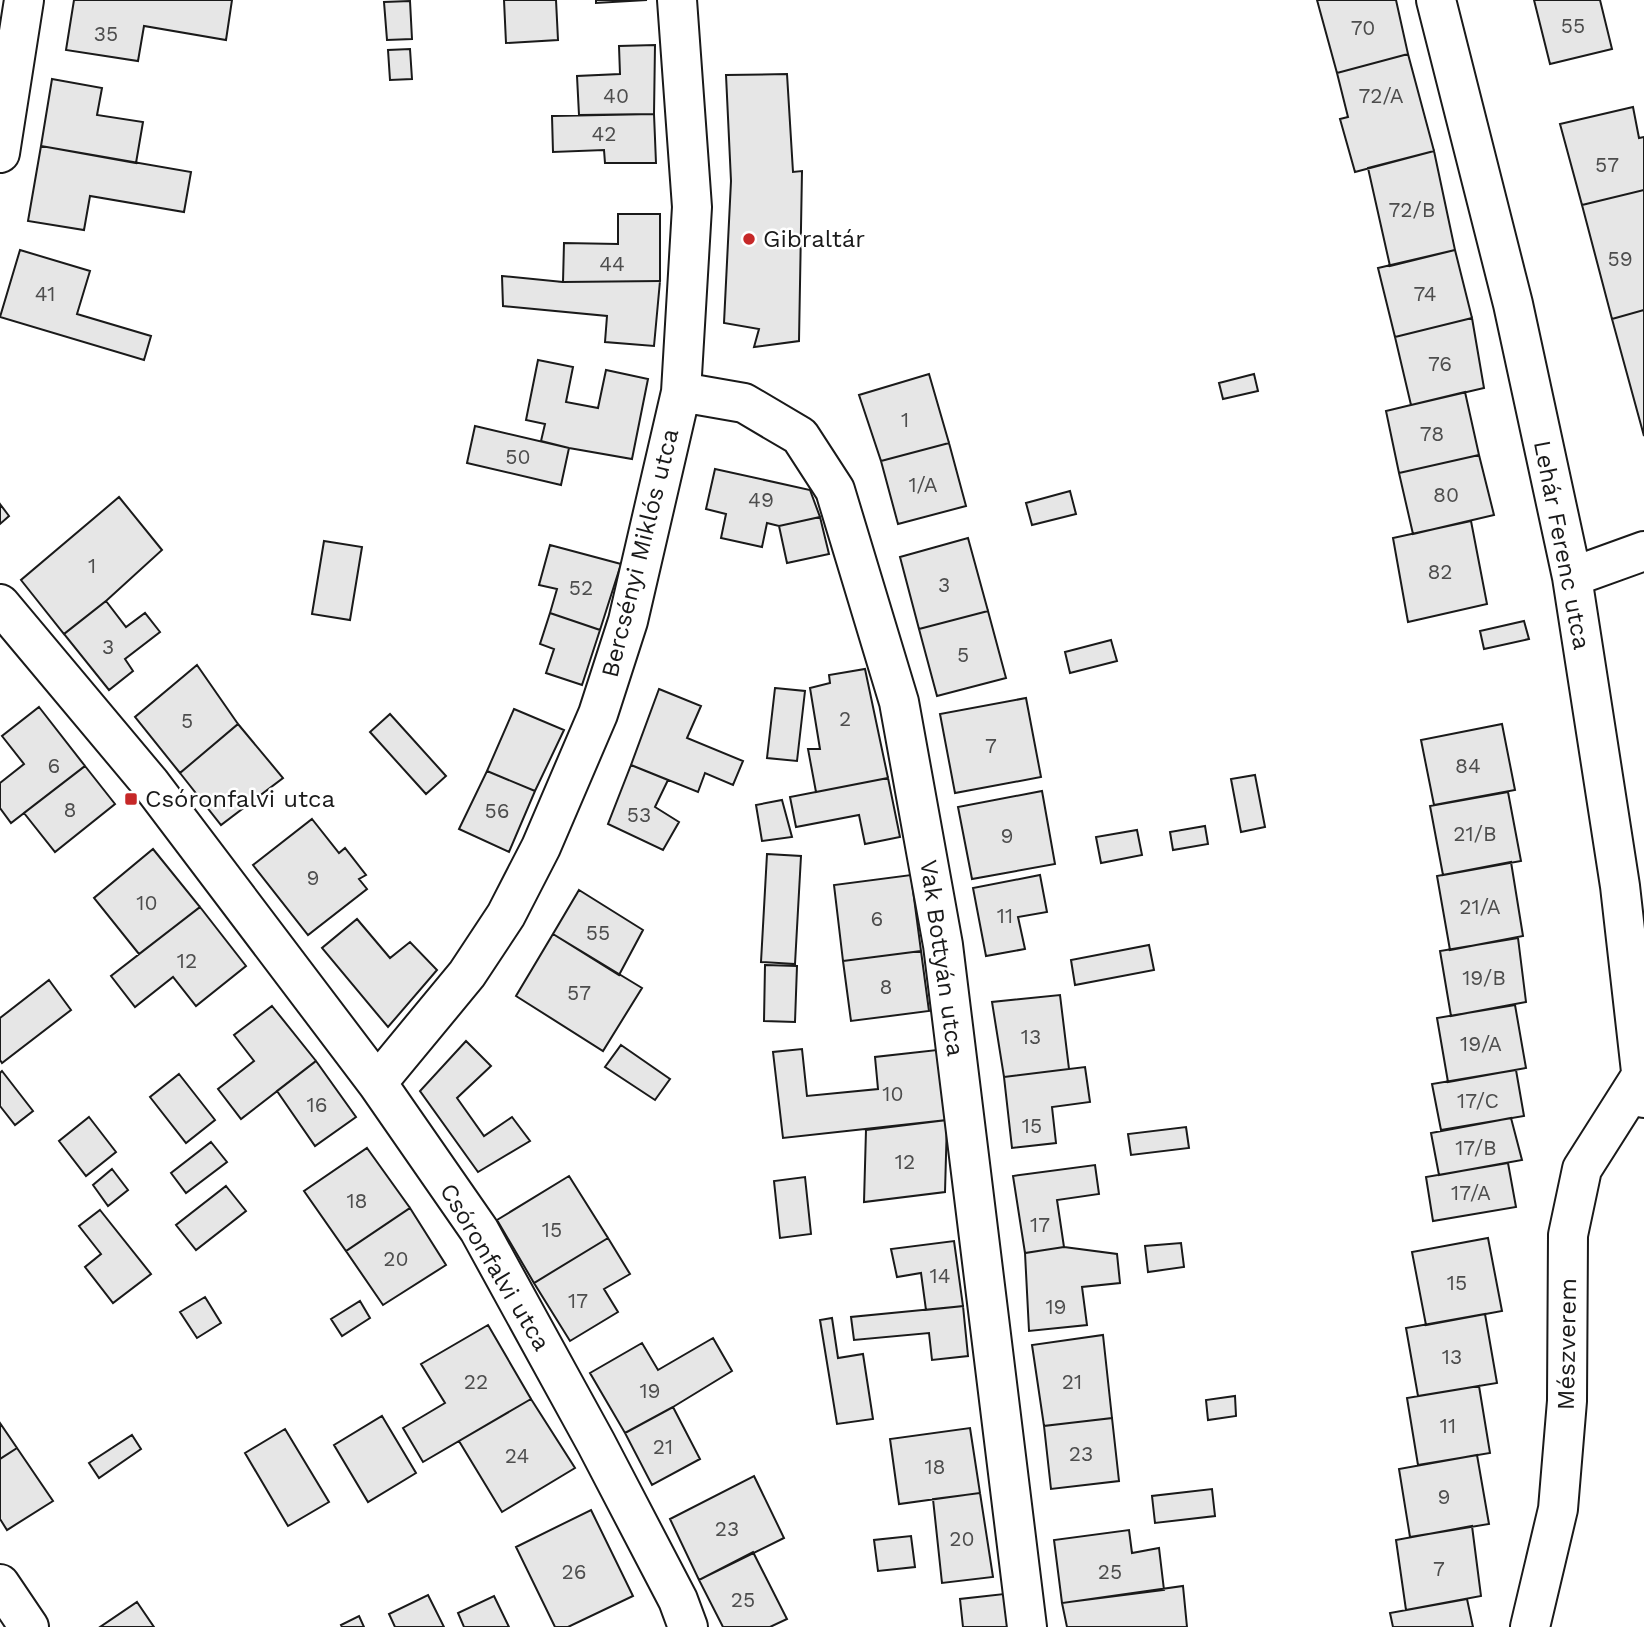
<svg xmlns="http://www.w3.org/2000/svg" width="1644" height="1627" viewBox="0 0 1644 1627" font-family="'Work Sans',sans-serif">
	<rect width="100%" height="100%" fill="#fff"/>
	<path fill="#e6e6e6" stroke="#1a1a1a" stroke-width="2" d="M74,0h158l-6,40 -82,-14 -6,35 -72,-11z
		M504,0h52l2,40 -52,3z
		M596,0h51l-51,3z
		M1317,0h79l12,54 -71,19z
		M1534,0h66l12,49 -62,15z
		M410,1l2,38 -25,1 -3,-38z
		M655,45l-1,69 -75,1 -2,-39 43,-2 -1,-28z
		M410,49l2,30 -22,1 -2,-30z
		M1408,54l26,97 -79,21 -15,-53 8,-2 -11,-44z
		M787,74l6,98 9,-1 -3,170 -45,6 5,-18 -35,-6 7,-142 -5,-106z
		M52,79l50,9 -5,27 46,7 -7,41 -95,-17z
		M1633,107l6,31 5,-1v53l-62,15 -22,-81z
		M654,114l2,49h-51l-1,-13 -51,2 -1,-36z
		M41,146l150,26 -7,40 -94,-16 -6,34 -56,-9z
		M1434,151l21,99 -65,16 -22,-98z
		M1644,190v120l-32,9 -30,-114z
		M618,214h42v67l-97,1 1,-39 54,1z
		M20,250l70,21 -13,43 74,22 -7,24 -144,-43z
		M1455,250l17,68 -77,19 -17,-69z
		M502,276l61,6 97,-1 -6,65 -49,-4 2,-26 -104,-10z
		M1644,310v126l-32,-117z
		M1472,318l12,70 -73,17 -16,-68z
		M538,360l35,7 -7,35 32,6 8,-38 42,9 -16,80 -63,-11 -28,-7 4,-17 -19,-4z
		M929,374l20,69 -68,18 -22,-66z
		M1254,374l4,17 -35,8 -4,-16z
		M1465,392l14,63 -80,18 -13,-62z
		M475,426l94,22 -8,37 -94,-22z
		M949,443l17,63 -68,18 -17,-63z
		M1479,455l15,60 -81,19 -14,-61z
		M715,469l95,21 10,27 -41,9 -12,-3 -5,24 -41,-9 5,-24 -20,-5z
		M1070,491l6,23 -44,11 -6,-22z
		M119,497l43,53 -56,51 -42,33 -43,-54z
		M0,504l9,12 -9,8z
		M820,517l9,37 -42,9 -8,-37z
		M1471,521l16,83 -79,18 -15,-84z
		M968,538l20,73 -69,18 -19,-72z
		M324,541l38,6 -12,73 -38,-6z
		M550,545l71,19 -21,66 -50,-17 7,-24 -18,-4z
		M106,601l20,26 19,-14 15,19 -35,27 8,12 -24,19 -45,-56z
		M988,611l18,67 -69,18 -18,-67z
		M550,613l50,17 -18,55 -36,-12 8,-24 -14,-5z
		M1524,621l5,18 -45,10 -4,-18z
		M1111,640l6,21 -47,12 -5,-21z
		M197,665l41,59 -58,49 -45,-56z
		M865,669l23,109 -72,14 -8,-43h12l-10,-61 20,-5 -1,-8z
		M775,688l30,3 -8,70 -30,-3z
		M659,689l42,17 -14,32 56,23 -10,24 -28,-12 -7,19 -67,-27z
		M1026,698l15,79 -86,16 -15,-79z
		M39,707l46,59 -74,57 -11,-15v-25l24,-19 -22,-28z
		M514,709l50,21 -29,61 -48,-20z
		M390,714l56,62 -20,18 -56,-62z
		M238,724l45,54 -62,47 -41,-52z
		M1502,724l13,66 -81,15 -13,-65z
		M631,765l37,15 -13,27 24,15 -16,28 -55,-26z
		M85,766l30,38 -60,48 -31,-39z
		M487,771l48,20 -26,61 -50,-23z
		M1255,775l10,52 -24,5 -10,-53z
		M888,778l12,59 -35,7 -6,-29 -63,12 -6,-30z
		M1042,791l13,73 -83,15 -14,-72z
		M1508,792l13,69 -78,14 -13,-69z
		M782,800l10,37 -30,4 -6,-36z
		M312,819l27,34 6,-5 21,27 -7,4 8,10 -59,46 -55,-70z
		M1205,826l3,18 -35,6 -3,-18z
		M1137,830l5,25 -41,8 -5,-26z
		M153,849l47,58 -61,47 -45,-56z
		M767,854l34,2 -6,108 -34,-2z
		M1511,862l12,74 -73,14 -13,-74z
		M911,875l10,76 -78,10 -9,-76z
		M1040,875l7,37 -29,5 7,32 -39,7 -13,-68z
		M579,890l64,40 -24,45 -66,-41z
		M200,907l46,59 -50,40 -23,-29 -38,30 -24,-31z
		M357,919l33,39 20,-16 27,28 -49,57 -66,-79z
		M553,934l89,54 -39,63 -87,-55z
		M1518,938l8,64 -75,14 -11,-65z
		M1149,945l5,25 -79,15 -4,-25z
		M921,951l8,60 -78,10 -8,-60z
		M765,965l32,1 -2,56 -31,-1z
		M49,980l22,30 -69,53 -2,-3v-42z
		M1060,995l9,74 -65,8 -12,-75z
		M1515,1005l11,63 -78,14 -11,-64z
		M272,1006l44,55 -75,58 -23,-30 36,-28 -20,-26z
		M466,1041l25,25 -34,32 27,38 28,-19 18,24 -52,31 -58,-81z
		M621,1045l49,34 -15,21 -50,-33z
		M802,1049l5,47 71,-7 -3,-32 62,-7 10,70 -164,18 -10,-86z
		M316,1061l40,56 -41,29 -38,-55z
		M1085,1067l5,35 -38,5 4,36 -44,5 -8,-71z
		M1516,1070l8,46 -83,14 -9,-46z
		M2,1071l31,40 -18,14 -15,-19v-33z
		M179,1074l36,46 -29,23 -36,-46z
		M89,1117l27,35 -30,24 -27,-35z
		M1511,1118l11,42 -83,15 -8,-42z
		M947,1120l-2,72 -81,10 2,-72z
		M1186,1127l3,21 -58,7 -3,-21z
		M211,1142l16,20 -41,31 -15,-20z
		M367,1148l43,60 -64,43 -42,-60z
		M1508,1163l8,44 -83,14 -7,-44z
		M1095,1165l4,29 -42,6 7,47 -39,6 -12,-77z
		M112,1169l16,21 -20,16 -15,-21z
		M569,1176l39,62 -74,45 -37,-63z
		M805,1177l6,57 -31,4 -6,-57z
		M226,1186l20,25 -50,39 -20,-25z
		M410,1208l36,57 -63,40 -37,-54z
		M100,1210l51,64 -38,29 -28,-36 16,-13 -22,-28z
		M608,1238l22,36 -26,15 14,23 -48,29 -36,-58z
		M1488,1238l14,73 -76,14 -14,-73z
		M954,1241l9,65 -37,4 -5,-37 -24,4 -6,-28z
		M1181,1243l3,24 -36,5 -3,-26z
		M1064,1247l53,7 3,29 -38,4 5,38 -58,6 -4,-78z
		M205,1297l16,26 -24,15 -17,-26z
		M360,1301l10,17 -28,18 -11,-17z
		M963,1306l5,50 -36,4 -3,-27 -75,7 -3,-23z
		M1485,1314l12,69 -79,13 -12,-68z
		M832,1318l6,40 25,-4 10,65 -36,5 -17,-104z
		M488,1325l43,74 -108,63 -20,-34 42,-25 -24,-39z
		M1103,1335l9,83 -68,8 -12,-81z
		M713,1338l19,33 -59,36 -48,26 -35,-60 52,-30 16,27z
		M1479,1386l11,67 -72,12 -11,-67z
		M1235,1396l1,20 -28,4 -2,-20z
		M531,1399l44,69 -73,44 -43,-71z
		M673,1407l27,52 -48,26 -27,-52z
		M382,1416l34,57 -48,29 -34,-57z
		M1112,1418l7,63 -68,8 -7,-63z
		M0,1423l17,25 -17,11z
		M970,1428l10,65 -81,11 -9,-65z
		M285,1429l44,73 -41,24 -43,-73z
		M132,1435l9,14 -42,29 -10,-15z
		M17,1448l36,53 -46,29 -7,-11v-60z
		M1477,1455l12,69 -79,13 -11,-68z
		M754,1476l30,62 -85,42 -29,-61z
		M1212,1489l3,27 -60,7 -3,-27z
		M980,1493l13,84 -51,6 -9,-84z
		M591,1510l42,86 -65,31h-13l-39,-80z
		M1472,1526l9,70 -75,14 -10,-70z
		M1129,1530l3,23 27,-5 5,42 -102,13 -8,-63z
		M911,1536l4,31 -37,4 -4,-31z
		M753,1552l34,67 -17,8h-47l-24,-47z
		M1183,1586l4,41h-120l-5,-24z
		M1004,1594l4,33h-45l-3,-28z
		M428,1595l16,32h-49l-6,-13z
		M494,1596l15,31h-45l-6,-14z
		M1467,1599l6,28h-80l-3,-14z
		M137,1602l17,25h-54z
		M359,1616l5,11h-22l-1,-2z"/>
	<g fill="none" stroke-linecap="round" stroke-linejoin="round">
		<g stroke="#1a1a1a" stroke-width="42">
			<path id="street" d="M1436,0l77,304 59,273 48,309 24,212
				M0,153l24,-153
				M681,392l63,11 56,33 35,54 64,212 44,243 84,682
				M1572,577l72,-26
				M0,604l150,179 227,300 102,147 117,213 82,157 10,27
				M377,1083l90,-109 39,-59 35,-68 57,-133 30,-93 53,-229 11,-185 -15,-207
				M0,1584l29,43
				M1530,1627l28,-118 9,-108 1,-166 14,-66 59,-93"/>
		</g>
		<use href="#street" stroke="#fff" stroke-width="38"/>
	</g>
	<g fill="#c62828" stroke="#fff" stroke-width="2.5">
		<circle cx="749" cy="239" r="7"/>
		<rect x="124" y="792" width="14" height="14" rx="3.5"/>
	</g>
	<g text-anchor="middle" dominant-baseline="central" stroke-width="5" stroke-linejoin="round" paint-order="stroke">
		<g font-size="21" fill="#4d4d4d">
			<text x="1573" y="25">55</text>
			<text x="1363" y="27">70</text>
			<text x="106" y="33">35</text>
			<text x="616" y="95">40</text>
			<text x="1381" y="95">72/A</text>
			<text x="604" y="133">42</text>
			<text x="1607" y="164">57</text>
			<text x="1412" y="209">72/B</text>
			<text x="1620" y="258">59</text>
			<text x="612" y="263">44</text>
			<text x="45" y="293">41</text>
			<text x="1425" y="293">74</text>
			<text x="1440" y="363">76</text>
			<text x="905" y="419">1</text>
			<text x="1432" y="433">78</text>
			<text x="518" y="456">50</text>
			<text x="923" y="484">1/A</text>
			<text x="1446" y="494">80</text>
			<text x="761" y="499">49</text>
			<text x="92" y="565">1</text>
			<text x="1440" y="571">82</text>
			<text x="944" y="584">3</text>
			<text x="581" y="587">52</text>
			<text x="108" y="646">3</text>
			<text x="963" y="654">5</text>
			<text x="845" y="718">2</text>
			<text x="187" y="720">5</text>
			<text x="991" y="745">7</text>
			<text x="54" y="765">6</text>
			<text x="1468" y="765">84</text>
			<text x="70" y="809">8</text>
			<text x="497" y="810">56</text>
			<text x="639" y="814">53</text>
			<text x="1475" y="833">21/B</text>
			<text x="1007" y="835">9</text>
			<text x="313" y="877">9</text>
			<text x="147" y="902">10</text>
			<text x="1480" y="906">21/A</text>
			<text x="1005" y="915">11</text>
			<text x="877" y="918">6</text>
			<text x="598" y="932">55</text>
			<text x="187" y="960">12</text>
			<text x="1484" y="977">19/B</text>
			<text x="886" y="986">8</text>
			<text x="579" y="992">57</text>
			<text x="1031" y="1036">13</text>
			<text x="1481" y="1043">19/A</text>
			<text x="893" y="1093">10</text>
			<text x="1478" y="1100">17/C</text>
			<text x="317" y="1104">16</text>
			<text x="1032" y="1125">15</text>
			<text x="1476" y="1147">17/B</text>
			<text x="905" y="1161">12</text>
			<text x="1471" y="1192">17/A</text>
			<text x="357" y="1200">18</text>
			<text x="1040" y="1224">17</text>
			<text x="552" y="1229">15</text>
			<text x="396" y="1258">20</text>
			<text x="940" y="1275">14</text>
			<text x="1457" y="1282">15</text>
			<text x="578" y="1300">17</text>
			<text x="1056" y="1306">19</text>
			<text x="1452" y="1356">13</text>
			<text x="476" y="1381">22</text>
			<text x="1072" y="1381">21</text>
			<text x="650" y="1390">19</text>
			<text x="1448" y="1425">11</text>
			<text x="663" y="1446">21</text>
			<text x="1081" y="1453">23</text>
			<text x="517" y="1455">24</text>
			<text x="935" y="1466">18</text>
			<text x="1444" y="1496">9</text>
			<text x="727" y="1528">23</text>
			<text x="962" y="1538">20</text>
			<text x="1439" y="1568">7</text>
			<text x="574" y="1571">26</text>
			<text x="1110" y="1571">25</text>
			<text x="743" y="1599">25</text>
		</g>
		<g font-size="24" fill="#1a1a1a" stroke="#fff" text-anchor="start">
			<text x="763" y="239">Gibraltár</text>
			<text x="145" y="799">Csóronfalvi utca</text>
		</g>
		<g font-size="24" fill="#1a1a1a" stroke="#fff">
			<text transform="translate(1562 545) rotate(79)">Lehár Ferenc utca</text>
			<text transform="translate(640 553) rotate(-76)">Bercsényi Miklós utca</text>
			<text transform="translate(942 958) rotate(82)">Vak Bottyán utca</text>
			<text transform="translate(495 1267) rotate(59)">Csóronfalvi utca</text>
			<text transform="translate(1567 1344) rotate(-89)">Mészverem</text>
		</g>
	</g>
</svg>
